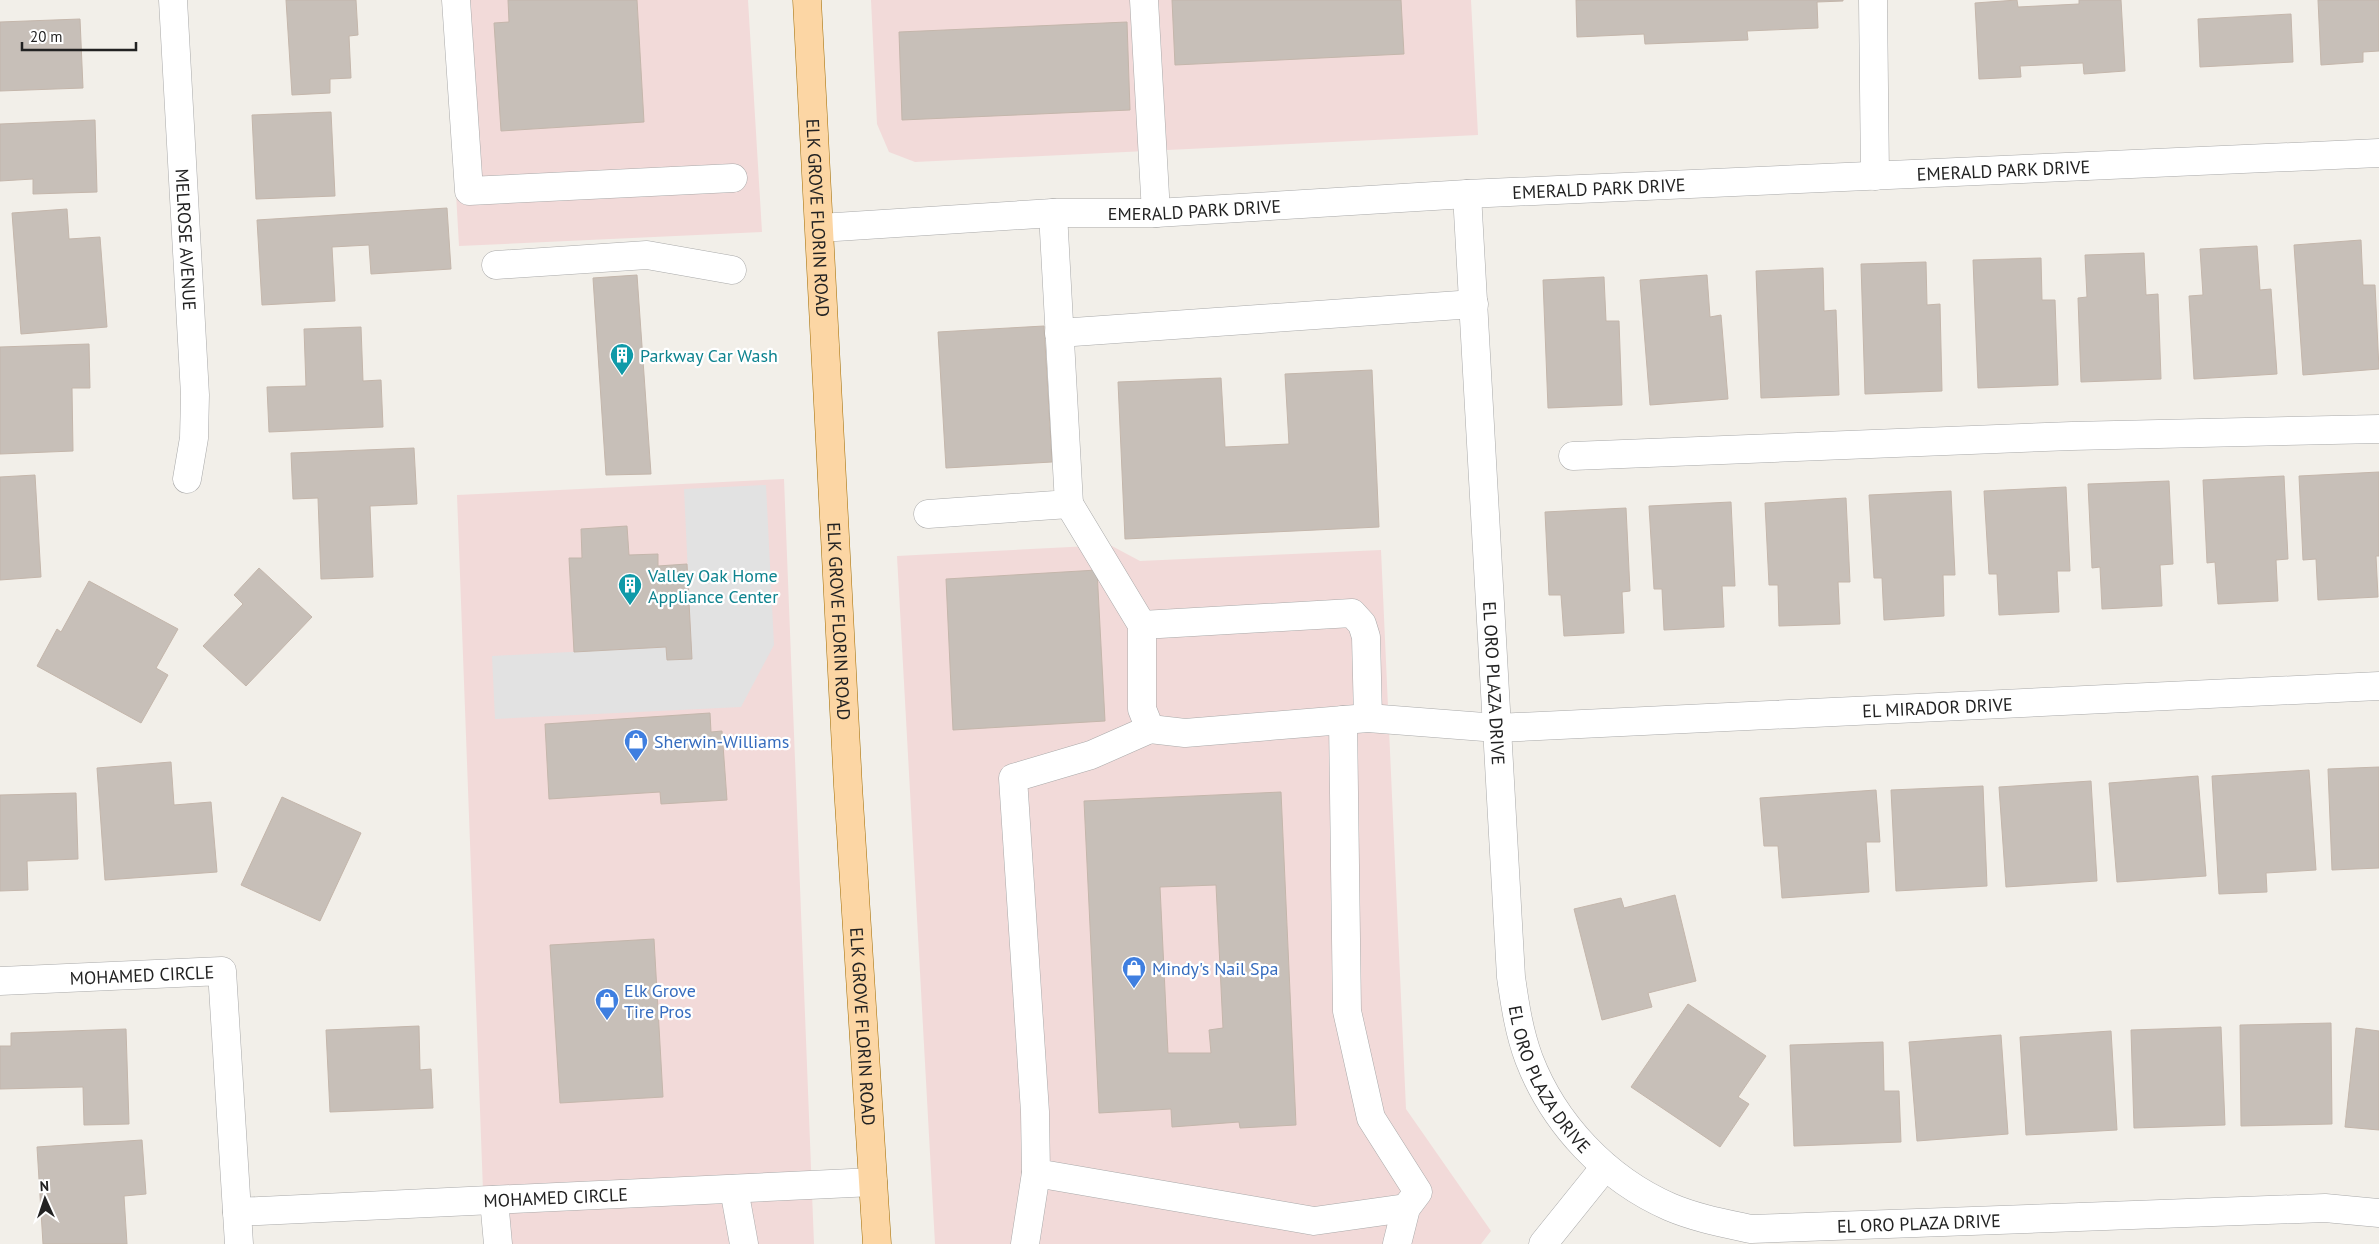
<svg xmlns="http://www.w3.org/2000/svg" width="2379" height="1244" viewBox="0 0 2379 1244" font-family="'PT Sans',sans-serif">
	<rect width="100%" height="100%" fill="#f2efe9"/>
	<path fill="#f2dad9" d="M445,0h303l14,232 -303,14z
		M871,0h600l7,135 -563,27 -26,-10 -12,-28z
		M784,479l30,765h-329l-28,-749z
		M1110,545l30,16 241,-11 25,559 85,122 -10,13h-546l-38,-688z"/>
	<path fill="#e2e2e2" d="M766,485l8,160 -33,62 -246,12 -3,-63 174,-9 1,13 25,-1 -8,-170z"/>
	<path fill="#c7bfb8" stroke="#c4b6ab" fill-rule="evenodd" d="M286,0h70l2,35 -9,1 2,42 -21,1v14l-38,2z
		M508,0h129l7,122 -143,9 -7,-108 15,-1z
		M1172,0h229l3,54 -229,11z
		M1576,0h267v1l-26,1 1,26 -71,3 1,9 -103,4 -1,-10 -67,3z
		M2017,0l1,7 61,-3v-4h42l4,71 -41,3 -1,-11 -63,3 1,11 -42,2 -4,-76z
		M2318,0h61v51l-16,1v10l-42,3z
		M2291,14l2,48 -93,5 -2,-48z
		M80,19l3,69 -83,3v-69z
		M1127,22l3,88 -228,10 -3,-88z
		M331,112l4,84 -79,3 -4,-84z
		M95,120l2,72 -64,2v-15l-33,2v-57z
		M447,208l4,61 -80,5 -2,-29 -37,2 3,54 -73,4 -5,-85z
		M67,209l2,30 31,-2 7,90 -86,7 -9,-121z
		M2361,240l2,45h12l4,84 -76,6 -9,-130z
		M2257,246l3,44 11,-1 6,85 -83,5 -5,-83 14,-1 -3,-46z
		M2144,253l2,42 12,-1 3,85 -80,3 -3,-84 9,-1 -2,-42z
		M2041,258l1,42h13l3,85 -80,3 -5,-128z
		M1926,262l1,43 13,-1 2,87 -77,3 -4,-130z
		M1823,268l1,43 12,-1 3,85 -78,3 -5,-127z
		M637,275l14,199 -45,1 -13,-197z
		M1707,275l3,42 11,-2 7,84 -78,6 -10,-125z
		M1604,277l2,44h13l3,84 -74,3 -5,-128z
		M1044,326l8,136 -106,6 -8,-136z
		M361,327l2,54 18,-1 2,47 -114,5 -2,-45 39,-1 -2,-57z
		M89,344l1,44h-18l1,63 -73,3v-107z
		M1372,370l7,157 -254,12 -7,-157 103,-4 4,69 64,-3 -4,-70z
		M414,448l3,56 -47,2 3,71 -52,2 -3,-81 -25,1 -2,-46z
		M2379,472v84h-3l2,41 -60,3 -2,-41 -13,1 -4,-84z
		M35,475l6,102 -41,3v-103z
		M2284,476l4,83 -12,1 2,41 -60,3 -3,-42 -8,1 -4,-83z
		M2169,481l4,83 -13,1 2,41 -60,3 -2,-42 -8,1 -4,-84z
		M2066,487l4,84h-13l2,41 -60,3 -2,-41h-8l-5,-83z
		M1951,491l4,84h-12l1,41 -60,4 -2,-42h-8l-5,-83z
		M1846,498l4,84h-12l2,42 -61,2 -1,-41h-9l-4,-82z
		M1731,502l4,84h-13l2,41 -60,3 -2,-41h-8l-5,-83z
		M1626,508l4,83 -8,1 2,41 -60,3 -3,-41h-12l-4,-83z
		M627,526l2,29 29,-1v12l29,-2 5,95 -25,1 -1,-13 -92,5 -5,-94h13l-1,-29z
		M259,568l53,49 -66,69 -43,-40 40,-42 -9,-9z
		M1097,570l8,151 -152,9 -7,-151z
		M89,581l89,48 -22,39 12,7 -27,48 -104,-57 20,-37 4,3z
		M710,713l1,19 11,-1 5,69 -66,4 -1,-12 -111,7 -4,-75z
		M171,762l3,43 37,-3 6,70 -112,8 -8,-112z
		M2379,767v101l-47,2 -4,-101z
		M2309,770l7,100 -50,3 1,19 -48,2 -7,-118z
		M2198,776l8,100 -89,6 -8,-99z
		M2091,781l6,100 -91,6 -7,-100z
		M1983,786l4,100 -91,5 -5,-101z
		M1876,790l4,52h-14l3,50 -87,6 -4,-52h-14l-4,-48z
		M1281,792l15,333 -56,3 -1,-6 -67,5 -1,-18 -72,4 -15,-312zM1216,885l7,143 -14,2 2,23h-43l-8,-166z
		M76,793l2,66 -51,2 1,29 -28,1v-96z
		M282,797l79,36 -41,88 -79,-36z
		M1675,895l21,86 -48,12 4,14 -50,13 -28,-111 47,-11 3,10z
		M654,939l9,158 -103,6 -10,-158z
		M1688,1004l78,52 -28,41 11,7 -29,43 -89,-60z
		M2331,1023l1,101 -91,2 -1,-101z
		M419,1026l1,44 11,-1 2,39 -103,4 -4,-82z
		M2221,1027l4,98 -91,3 -3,-98z
		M2356,1028l23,3v99l-34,-3z
		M126,1029l3,95 -45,1 -1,-38 -83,2v-43h11v-13z
		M2111,1031l6,99 -91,5 -6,-98z
		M2001,1035l7,99 -91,7 -8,-99z
		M1883,1042l1,49h15l2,51 -107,4 -4,-101z
		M142,1140l4,54 -22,2 3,48h-84l-6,-97z"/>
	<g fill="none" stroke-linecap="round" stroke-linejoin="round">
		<g stroke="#a9a9a9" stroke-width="29">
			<g id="minor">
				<path id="s1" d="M173,0l22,395 -1,43 -7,41"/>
				<path d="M456,0l13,191 264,-13"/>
				<path d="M1144,0l12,213"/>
				<path d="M1873,0l2,176"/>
				<path id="s2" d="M1467,194l44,783c4,28 8,55 18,82 25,65 77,120 141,148 26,11 53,16 81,22l574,-21 54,5"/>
				<path id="s3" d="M820,228l233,-15h103l311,-19 912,-41"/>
				<path d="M496,265l151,-10 85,15"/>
				<path d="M1059,333l415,-29"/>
				<path d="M1573,456l499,-20 307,-7"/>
				<path id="s4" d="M1069,504l73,121v84l8,20 35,4 183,-15 129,10 882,-42"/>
				<path d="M928,514l141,-10 -16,-291"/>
				<path d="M1142,625l210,-12 10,11 4,13 2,81"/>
				<path d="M1343,720l4,291 24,107 47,74 -12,16 -9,36"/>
				<path d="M1150,729l-59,26 -78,23 22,334 1,61 278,48 92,-13"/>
				<path id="s5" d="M0,981l222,-10 17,273"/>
				<path d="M734,1189l10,55"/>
				<path d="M494,1200l4,44"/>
				<path id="s6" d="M237,1212l636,-30"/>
				<path d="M1025,1244l11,-71"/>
				<path d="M1543,1244l62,-77"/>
			</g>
		</g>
		<g stroke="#a06b00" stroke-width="29">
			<g id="major">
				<path id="s7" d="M807,0l41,786 29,458"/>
			</g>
		</g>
		<use href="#minor" stroke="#fff" stroke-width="28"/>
		<use href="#major" stroke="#fcd6a4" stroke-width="28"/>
	</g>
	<defs>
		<g id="building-pin" transform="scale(1.25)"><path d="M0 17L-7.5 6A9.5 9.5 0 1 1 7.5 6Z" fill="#0f9aa8" stroke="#fff"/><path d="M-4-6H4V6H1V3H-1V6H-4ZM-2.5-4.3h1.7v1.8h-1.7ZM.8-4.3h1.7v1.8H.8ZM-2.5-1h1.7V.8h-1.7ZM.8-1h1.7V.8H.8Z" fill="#fff"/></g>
		<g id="shop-pin" transform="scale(1.25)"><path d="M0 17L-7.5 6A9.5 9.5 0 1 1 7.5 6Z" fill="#3f7fe0" stroke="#fff"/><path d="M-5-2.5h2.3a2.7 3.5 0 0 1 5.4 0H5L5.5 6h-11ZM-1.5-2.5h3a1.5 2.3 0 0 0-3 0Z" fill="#fff"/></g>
	</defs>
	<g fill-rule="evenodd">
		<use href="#building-pin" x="622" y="355"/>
		<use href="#building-pin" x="630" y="585"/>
		<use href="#shop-pin" x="636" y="741"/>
		<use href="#shop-pin" x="1134" y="968"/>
		<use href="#shop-pin" x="607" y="1000"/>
	</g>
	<g text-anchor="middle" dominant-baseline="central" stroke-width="4.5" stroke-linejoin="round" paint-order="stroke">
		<g font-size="18" fill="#222" stroke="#fff">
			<text stroke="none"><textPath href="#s3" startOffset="1185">EMERALD PARK DRIVE</textPath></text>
			<text stroke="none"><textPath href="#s3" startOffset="780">EMERALD PARK DRIVE</textPath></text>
			<text stroke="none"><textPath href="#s3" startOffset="375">EMERALD PARK DRIVE</textPath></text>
			<text stroke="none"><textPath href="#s7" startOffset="218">ELK GROVE FLORIN ROAD</textPath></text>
			<text stroke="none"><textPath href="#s1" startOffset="240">MELROSE AVENUE</textPath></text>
			<text stroke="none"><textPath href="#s7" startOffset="622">ELK GROVE FLORIN ROAD</textPath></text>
			<text stroke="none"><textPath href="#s2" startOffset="490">EL ORO PLAZA DRIVE</textPath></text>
			<text stroke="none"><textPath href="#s4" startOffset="1036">EL MIRADOR DRIVE</textPath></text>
			<text stroke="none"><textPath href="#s5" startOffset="142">MOHAMED CIRCLE</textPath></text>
			<text stroke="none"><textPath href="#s7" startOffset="1028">ELK GROVE FLORIN ROAD</textPath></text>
			<text stroke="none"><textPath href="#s2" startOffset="895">EL ORO PLAZA DRIVE</textPath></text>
			<text stroke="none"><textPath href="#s6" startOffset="319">MOHAMED CIRCLE</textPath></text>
			<text stroke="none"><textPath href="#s2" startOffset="1330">EL ORO PLAZA DRIVE</textPath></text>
		</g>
		<g font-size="18" fill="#0d838f" stroke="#fff" text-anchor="start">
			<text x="640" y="355">Parkway Car Wash</text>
			<text x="648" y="575">Valley Oak Home<tspan x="648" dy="21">Appliance Center</tspan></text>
		</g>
		<g font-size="18" fill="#366cbe" stroke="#fff" text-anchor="start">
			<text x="654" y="741">Sherwin-Williams</text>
			<text x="1152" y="968">Mindy's Nail Spa</text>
			<text x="624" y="990">Elk Grove<tspan x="624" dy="21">Tire Pros</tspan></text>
		</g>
	</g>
	<g transform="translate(45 1199) rotate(357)" stroke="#ffffff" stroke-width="4" paint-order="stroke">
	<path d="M0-4L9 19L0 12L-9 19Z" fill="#222222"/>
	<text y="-8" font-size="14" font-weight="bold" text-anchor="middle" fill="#222222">N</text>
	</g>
	<path d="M22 42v8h114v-8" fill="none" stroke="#222222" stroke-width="2.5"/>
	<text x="30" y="42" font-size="15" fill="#222222" stroke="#ffffff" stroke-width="4" paint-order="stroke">20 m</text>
</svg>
